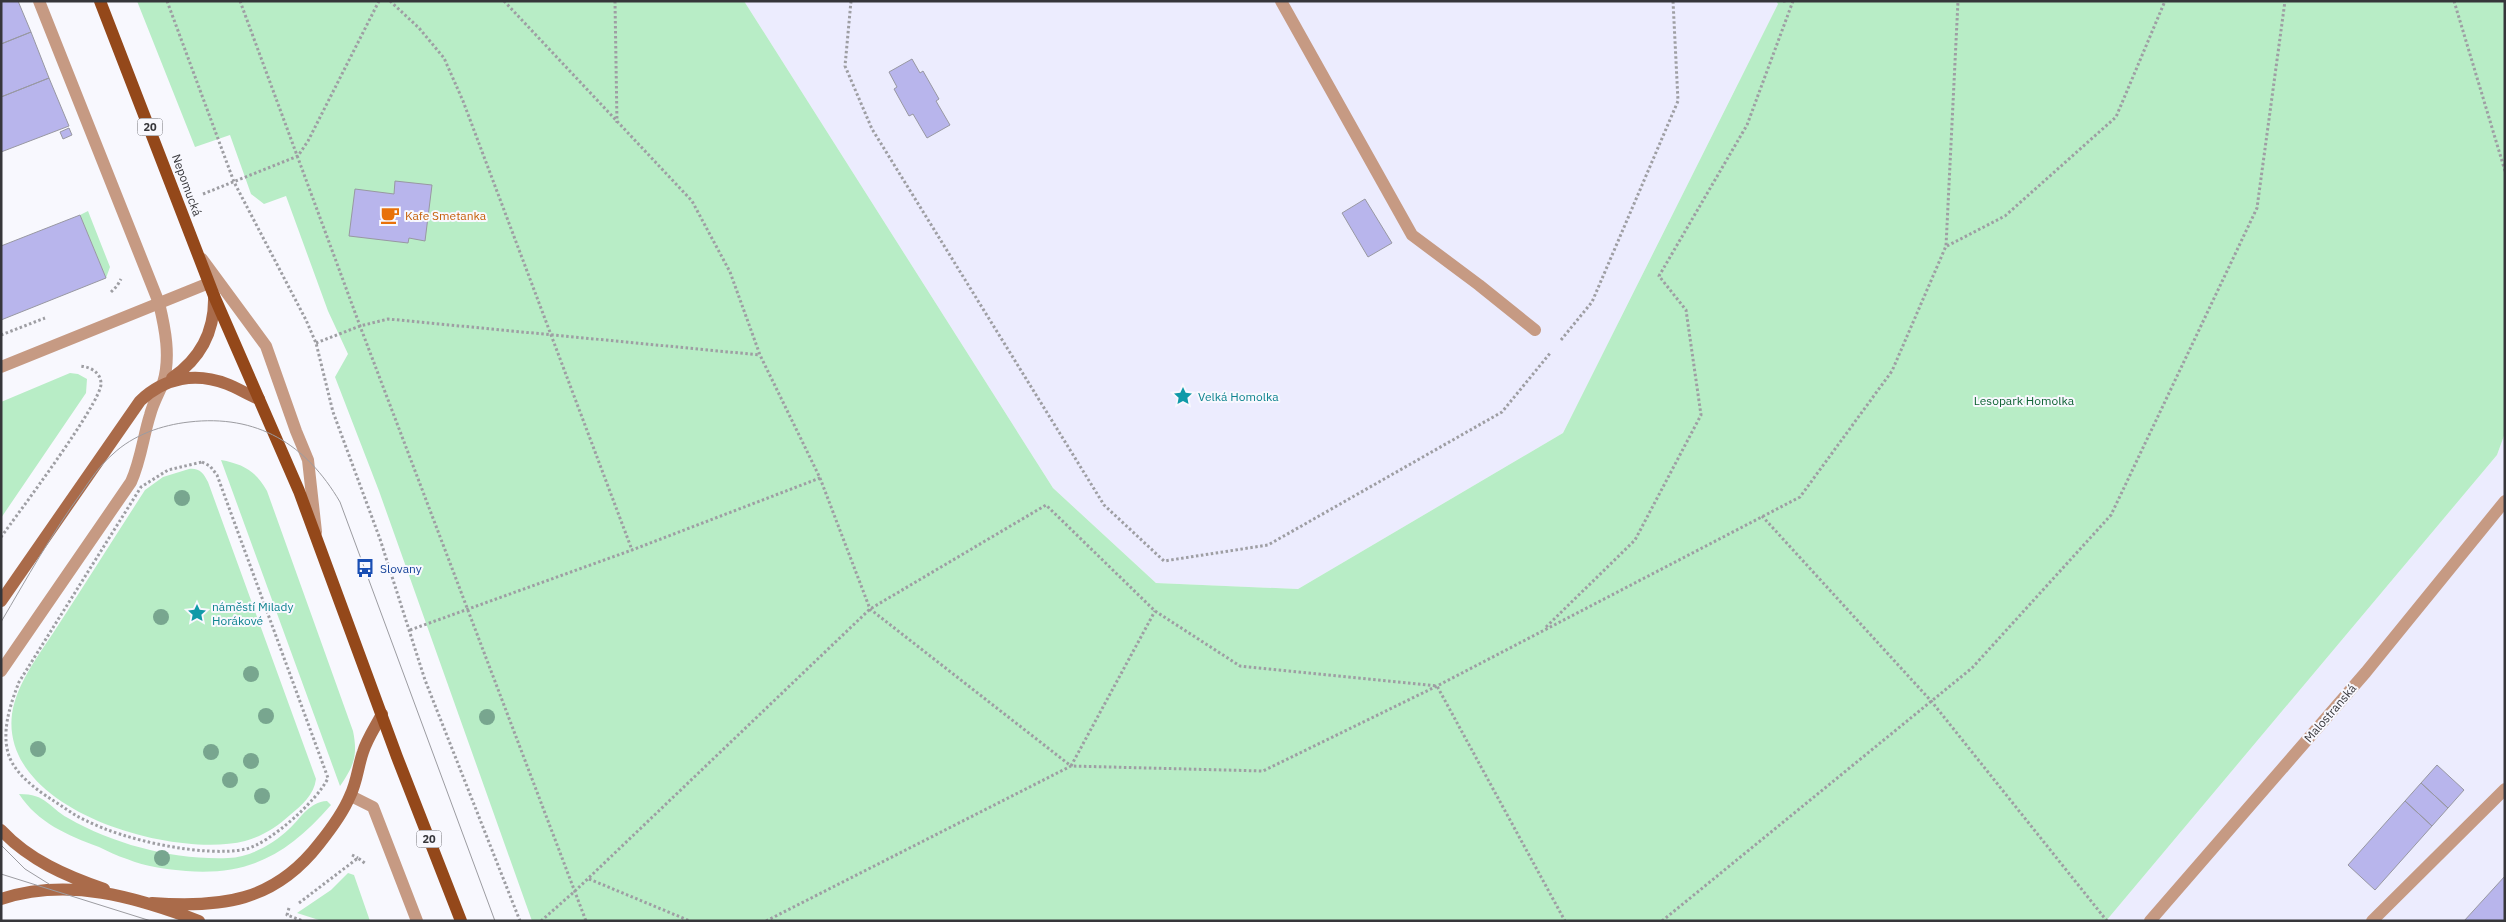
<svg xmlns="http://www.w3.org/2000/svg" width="2506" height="922" viewBox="0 0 2506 922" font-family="'IBM Plex Sans',sans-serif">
	<rect width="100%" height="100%" fill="#f8f8fe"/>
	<path fill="#ececfe" d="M744,1h1032l2,3 -215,429 -265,156 -142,-6 -103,-95z
		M2505,433v488h-399l391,-466z"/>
	<path fill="#b8edc6" d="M137,1h607l309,487 103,95 142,6 265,-156 215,-429 -2,-3h729v432l-8,22 -391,466h-1574l-153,-430 -44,-114 13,-23 -20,-43 -42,-115 -22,8 -13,-10 -21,-59 -35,12z
		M88,211l22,56 -4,11 -26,-63z
		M70,373l8,1 9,5 -1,14 -85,125v-116z
		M221,460c22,4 35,11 46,31l86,240c5,24 1,35 -13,55z
		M189,469c11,-1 14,4 19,13l108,297c-2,16 -14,26 -26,36 -13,12 -27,21 -45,26 -71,18 -245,-30 -233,-127 5,-33 30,-63 47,-90 29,-45 57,-89 86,-134l18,-13z
		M19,794c28,0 29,13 49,24 47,27 106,42 160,40 23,-1 45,-14 61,-29 12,-11 20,-27 38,-28l4,4c-42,48 -80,71 -145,66 -20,-2 -40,-4 -59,-12 -10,-3 -19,-8 -28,-12 -32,-12 -61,-24 -80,-53z
		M348,873l6,2 16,46h-48l-25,-8 34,-23z"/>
	<path fill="#b8b5ec" stroke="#9898a2" d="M1,1h17l13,31 -30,12z
		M31,32l18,46 -48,19v-53z
		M912,59l8,14 3,-2 16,28 -3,2 14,24 -23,13 -14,-24 -4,2 -15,-27 3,-2 -8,-15z
		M49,78l20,48 -68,26v-55z
		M69,128l3,7 -9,4 -3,-7z
		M395,181l37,4 -7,56 -16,-3 -1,5 -59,-7 6,-47 39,5z
		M1365,199l27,44 -24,14 -26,-44z
		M80,215l26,63 -105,42v-74z
		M2437,765l27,25 -16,18 -27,-25z
		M2421,783l27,25 -16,18 -27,-25z
		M2405,801l27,25 -57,64 -27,-25z
		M2505,876v45h-41z"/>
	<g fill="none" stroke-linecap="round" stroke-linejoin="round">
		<path stroke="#9e9ea3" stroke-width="3" stroke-dasharray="2.5 2.5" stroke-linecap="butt" d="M167,1l67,181 72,138 10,23 17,69 47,127 45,141 95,241
			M240,1l120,325 226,595
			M390,1l29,27 25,30 19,43 169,449
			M504,1l188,200 38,71 30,83 60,123 50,131 201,157
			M615,1l2,122
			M851,1l-6,65 27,63 232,376 60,56 104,-16 234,-133 49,-60
			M1783,1h5
			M2454,1l51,170
			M203,194l95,-38 10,-15 71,-140
			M1947,246l58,-30 111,-99 49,-116
			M111,292l6,-6 4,-7
			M1,335l44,-17
			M1561,340l31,-38 86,-201 -5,-100
			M316,343l44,-17 28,-7 372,36
			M202,462l8,4 7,9 111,303c-11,23 -58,65 -82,71 -41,9 -122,-9 -159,-28 -12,-5 -22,-13 -33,-20 -16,-10 -38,-26 -45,-45 -8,-24 1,-51 10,-74l122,-195 27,-17z
			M1762,516l170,186 175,219
			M1,537c16,-22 100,-134 100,-153 0,-12 -11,-17 -21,-18
			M1546,627l89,-87 66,-125 -15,-105 -27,-34 88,-151 46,-124
			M410,630l222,-80 188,-72
			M1071,766l84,-155
			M352,855l6,3
			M589,879l101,42
			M299,903l59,-45 8,6
			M289,908l-2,7 16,6
			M541,921l34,-30 295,-282 176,-104 109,106 85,55 197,20 128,235
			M766,921l305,-155 192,5 174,-85 363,-189 92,-126 54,-125 12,-245
			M1662,921l310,-253 139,-153 146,-307 28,-207"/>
		<path stroke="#c69a83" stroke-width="12" d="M1281,1l131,234 67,50 56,45
			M202,259l64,87 30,85 12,29 8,72
			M1,671l130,-189c10,-22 12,-45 19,-67 3,-12 9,-22 13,-32 8,-26 2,-55 -4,-80l-120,-302
			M351,796l22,11 44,114
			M2150,921l216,-249 139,-171
			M2372,921l133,-132"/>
		<path stroke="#c69a83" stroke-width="12" d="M1,367l208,-84"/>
		<path stroke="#aa6b4a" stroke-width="12" d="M172,378c29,-20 43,-48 42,-82
			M1,601l139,-200c25,-24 56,-29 87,-17 11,4 21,11 32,15
			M1,830c28,30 65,46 103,59
			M1,899c68,-22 135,-2 198,22
			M152,903c69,5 122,-1 167,-59 12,-15 24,-31 31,-48 7,-14 8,-30 13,-44 4,-13 13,-26 19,-38"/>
		<path stroke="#94481a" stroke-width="12" d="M100,1l114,295 85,195 98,266 64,164"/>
		<path stroke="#9c9ca1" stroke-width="1" d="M1,622c26,-44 51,-89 81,-130 9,-13 18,-27 31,-38 20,-19 49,-29 76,-32 68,-8 117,22 151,80l155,419
			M1,845l24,24 24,15
			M1,874l150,47"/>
	</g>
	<g fill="#78a68f">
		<circle cx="182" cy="498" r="8"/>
		<circle cx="161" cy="617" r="8"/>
		<circle cx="251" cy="674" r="8"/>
		<circle cx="266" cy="716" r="8"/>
		<circle cx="487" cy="717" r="8"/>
		<circle cx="38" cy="749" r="8"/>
		<circle cx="211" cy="752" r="8"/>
		<circle cx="251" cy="761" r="8"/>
		<circle cx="230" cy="780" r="8"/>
		<circle cx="262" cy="796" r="8"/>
		<circle cx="162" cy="858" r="8"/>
	</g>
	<defs>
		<g id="cafe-bare" transform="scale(1.5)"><path d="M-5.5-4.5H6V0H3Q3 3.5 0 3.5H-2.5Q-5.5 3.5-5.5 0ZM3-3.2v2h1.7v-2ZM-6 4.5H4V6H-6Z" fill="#e8710a" stroke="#f8f8fe" stroke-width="2.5" paint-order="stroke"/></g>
		<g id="sight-bare" transform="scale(1.5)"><path d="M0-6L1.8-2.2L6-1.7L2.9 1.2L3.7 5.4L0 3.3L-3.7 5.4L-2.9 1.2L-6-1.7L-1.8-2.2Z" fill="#0f9aa8" stroke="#f8f8fe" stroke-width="2.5" paint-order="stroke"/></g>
		<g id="bus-bare" transform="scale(1.5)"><path d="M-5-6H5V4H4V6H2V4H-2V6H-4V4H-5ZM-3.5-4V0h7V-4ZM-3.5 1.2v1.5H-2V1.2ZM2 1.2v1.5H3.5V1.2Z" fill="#1a4fb4" stroke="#f8f8fe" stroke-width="2.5" paint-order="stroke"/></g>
	</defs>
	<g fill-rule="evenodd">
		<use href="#cafe-bare" x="390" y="215"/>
		<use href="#sight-bare" x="1183" y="396"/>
		<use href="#bus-bare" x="365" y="568"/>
		<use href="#sight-bare" x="197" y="613"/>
	</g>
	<g text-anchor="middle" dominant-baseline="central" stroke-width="4" stroke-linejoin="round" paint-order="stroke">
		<g fill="#f8f8fe" stroke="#707075" stroke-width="1">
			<rect x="137.5" y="118.5" width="25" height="17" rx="4"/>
			<rect x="416.5" y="830.5" width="25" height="17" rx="4"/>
		</g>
		<g font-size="11" font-weight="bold" fill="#36363a">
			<text x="150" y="127">20</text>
			<text x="429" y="839">20</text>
		</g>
		<g font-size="12" fill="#36363a" stroke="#f8f8fe">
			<text transform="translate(187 185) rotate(70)">Nepomucká</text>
			<text transform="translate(2330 713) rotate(-49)">Malostranská</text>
		</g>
		<g font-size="12" fill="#c56008" stroke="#f8f8fe" text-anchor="start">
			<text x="405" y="215">Kafe Smetanka</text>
		</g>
		<g font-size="12" fill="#0d838f" stroke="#f8f8fe" text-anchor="start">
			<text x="1198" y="396">Velká Homolka</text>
			<text x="212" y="606">náměstí Milady<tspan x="212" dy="14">Horákové</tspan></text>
		</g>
		<g font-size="12" fill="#0f6334" stroke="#f8f8fe">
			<text x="2024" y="400">Lesopark Homolka</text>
		</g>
		<g font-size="12" fill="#164399" stroke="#f8f8fe" text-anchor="start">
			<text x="380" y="568">Slovany</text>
		</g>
	</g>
	<rect width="2506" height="922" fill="none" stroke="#36363a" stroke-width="5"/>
</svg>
